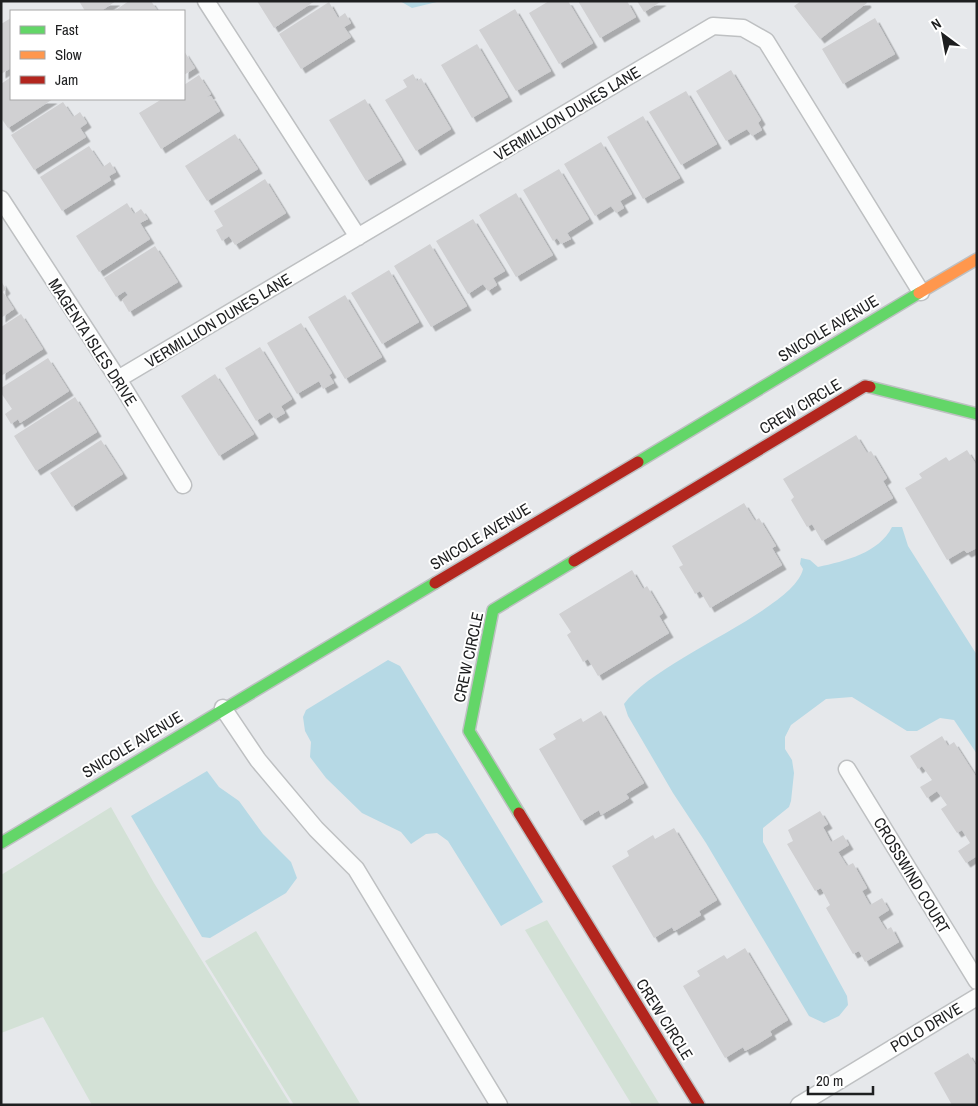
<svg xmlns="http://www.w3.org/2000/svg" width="978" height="1106" viewBox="0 0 978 1106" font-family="'Archivo Narrow',sans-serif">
	<defs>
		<filter id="shadow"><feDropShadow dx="4.5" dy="4.5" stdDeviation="0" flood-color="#0004"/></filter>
	</defs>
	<rect width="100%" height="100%" fill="#e6e8eb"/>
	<path fill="#d3e1d6" d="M111,807l43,76 137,222h-199l-49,-88 -42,16v-158z
		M547,920l113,185h-28l-107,-175z
		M256,931l105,174h-67l-89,-144z"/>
	<path fill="#b6d9e5" d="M400,1h41l-29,7z
		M892,527h10l6,19 69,109v99l-23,-34 -14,-2 -23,13h-10l-55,-34 -26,2 -35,26 -6,12v12l7,11 2,13 -3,28 -2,6 -26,21v14l84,154 1,9 -9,11 -15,7 -15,-7 -103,-173 -33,-50 -45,-77 -4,-12c32,-45 170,-94 179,-135l-3,-5 1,-6 9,2 8,7c27,-6 61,-14 74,-40z
		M388,660l12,6 143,236 -42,24 -53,-85 -11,-8 -11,1 -15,10 -10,-12 -39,-19 -36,-35 -16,-21 1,-15 -6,-11 -2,-14 3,-7z
		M207,771l12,16 20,14 24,33 28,28 6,16 -11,15 -76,45 -8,-1 -71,-121z"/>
	<path fill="#d0d0d2" filter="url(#shadow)" d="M79,1h37l-15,10h-16z
		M129,1h22l6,9 -43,1z
		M257,1h58l-41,27z
		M549,1h19l25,42 -34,21 -30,-51z
		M578,1h49l9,16 -36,21z
		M637,1h25l-18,11z
		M801,1h65l1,2 -47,36 -26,-33z
		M329,2l9,16 7,-5 6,10 -7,4 7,10 -50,32 -22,-35z
		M515,9l36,62 -35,20 -37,-61z
		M11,18v50l-10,6v-50z
		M875,18l20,36 -52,30 -21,-35z
		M477,44l31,53 -36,21 -31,-53z
		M184,51l11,17 -11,7z
		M731,70l30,50 -3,3 4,7 -10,6 -5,-7 -21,12 -30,-50z
		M413,74l4,7 4,-3 30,51 -35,22 -31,-51 22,-13 -4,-7z
		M199,75l12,19 -4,3 4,-1 9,15 -59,38 -22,-36 23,-14h22v-14z
		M11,77v22h42l-45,29 -7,-10v-34z
		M686,91l31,53 -36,21 -32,-53z
		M365,99l37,61 -36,21 -37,-61z
		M63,102l10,15 7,-5 7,11 -7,5 6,9 -52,33 -23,-35z
		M643,116l37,62 -37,21 -36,-62z
		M235,134l23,35 -51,32 -22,-35z
		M601,142l31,52 -12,7 4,7 -8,5 -5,-7 -16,10 -31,-52z
		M89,146l14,21 7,-5 6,10 -7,4 2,4 -49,31 -22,-34z
		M559,169l30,50 -22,14 4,6 -10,5 -4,-6 -4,3 -30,-51z
		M265,179l21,34 -51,32 -6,-9 -7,5 -6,-11 7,-4 -9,-15z
		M516,193l37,62 -37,22 -37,-62z
		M127,203l7,11 7,-5 7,10 -8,4 10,16 -51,33 -23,-36z
		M473,219l32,52 -12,7 4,7 -9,6 -5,-7 -15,10 -32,-53z
		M430,244l37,62 -36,21 -37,-61z
		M155,246l23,36 -49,30 -7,-12 6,-5 -3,-4 -9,6 -12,-19z
		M389,270l30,52 -37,22 -31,-51z
		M1,281l5,8 -3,3 11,17 -13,9z
		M345,295l37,62 -37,22 -37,-62z
		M21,314l22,35 -42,27v-49z
		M301,323l31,50 -3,2 5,8 -11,6 -4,-8 -22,13 -30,-51z
		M260,347l32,52 -11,7 4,7 -10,6 -5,-7 -14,9 -31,-53z
		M48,358l21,33 -49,32 -2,-4 -7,5 -6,-10 7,-5 -11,-16v-5z
		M215,374l39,60 -35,22 -38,-60z
		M75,397l22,35 -61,39 -22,-35z
		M856,435l11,18 4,-2 16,27 -4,3 10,17 -71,43 -10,-17 -5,3 -16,-27 3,-3 -11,-18z
		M101,440l22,34 -51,33 -22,-34z
		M967,450l10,16v82l-10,5 -3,-3 -17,10 -42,-72 17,-10 -3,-4 3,-2 24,-15 3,4z
		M744,503l11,18 4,-3 17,28 -4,2 10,17 -72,43 -10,-17 -5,3 -2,-4 -14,-23 4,-2 -11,-19z
		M632,570l11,19 4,-3 16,27 -4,3 10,17 -71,43 -10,-17 -5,3 -2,-4 -14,-23 4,-3 -12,-18z
		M601,711l43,72 -18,11 3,4 -6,4 -22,13 -2,-5 -18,11 -42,-72 17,-10 -3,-5 28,-16 2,4z
		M942,736l6,10 6,-4 23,36v78l-11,7 -8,-12 12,-8 -8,-13 -5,3 -16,-24 6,-4 -10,-14 -10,7 -7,-11 12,-7 -10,-14 -4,3 -8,-13z
		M820,811l8,13 -5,3 8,15 12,-7 6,10 -11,7 9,14 6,-3 14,25 -5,3 8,14 12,-7 7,12 -11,7 8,13 5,-3 8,15 -34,20 -6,-11 -6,3 -27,-46 4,-3 -9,-17 -6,3 -28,-47 6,-3 -5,-11z
		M674,828l43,72 -18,11 2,4 -25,15 -2,1 -2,-4 -18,11 -42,-72 17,-10 -2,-5 26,-16 2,4z
		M745,948l43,72 -18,11 2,4 -16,10 -11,6 -2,-4 -18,11 -42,-72 17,-10 -3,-5 27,-16 3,4z
		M968,1053l9,14v38h-25l-18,-32z"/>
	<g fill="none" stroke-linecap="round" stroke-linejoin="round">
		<g stroke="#bec0c2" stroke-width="19">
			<path id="street" d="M206,1l152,236
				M1,199l117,180 65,106
				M118,379l595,-353 30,2 23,13 155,251
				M223,708l35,52 58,69 40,40 143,236
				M847,769l130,212
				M799,1105l178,-108"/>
		</g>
		<g stroke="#bec0c2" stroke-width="14">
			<path id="fast" d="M870,387l107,27
				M638,462l281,-169
				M519,813l-50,-82 24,-121 81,-49
				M1,843l434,-260"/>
		</g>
		<g stroke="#bec0c2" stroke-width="14">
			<path id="slow" d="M919,293l58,-34"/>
		</g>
		<g stroke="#bec0c2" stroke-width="14">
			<path id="jam" d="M574,561l291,-175 5,1
				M435,583l203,-121
				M519,813l180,292"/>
		</g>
		<use href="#street" stroke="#fbfcfc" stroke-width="16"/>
		<use href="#fast" stroke="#63d668" stroke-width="11"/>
		<use href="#slow" stroke="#ff974d" stroke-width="11"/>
		<use href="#jam" stroke="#b3261e" stroke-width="11"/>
	</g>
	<g text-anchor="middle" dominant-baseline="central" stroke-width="4" stroke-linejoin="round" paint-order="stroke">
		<g font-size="16" fill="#1e1f20" stroke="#fff">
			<text transform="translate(567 113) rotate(-31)">VERMILLION DUNES LANE</text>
			<text transform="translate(218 320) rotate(-31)">VERMILLION DUNES LANE</text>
			<text transform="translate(828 328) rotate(-31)">SNICOLE AVENUE</text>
			<text transform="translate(93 342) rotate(57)">MAGENTA ISLES DRIVE</text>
			<text transform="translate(800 406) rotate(-31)">CREW CIRCLE</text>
			<text transform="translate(480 536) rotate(-31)">SNICOLE AVENUE</text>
			<text transform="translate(468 657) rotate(-78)">CREW CIRCLE</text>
			<text transform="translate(132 744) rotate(-31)">SNICOLE AVENUE</text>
			<text transform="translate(912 875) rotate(59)">CROSSWIND COURT</text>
			<text transform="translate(665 1019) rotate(58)">CREW CIRCLE</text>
			<text transform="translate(926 1027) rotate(-31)">POLO DRIVE</text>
		</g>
	</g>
	<rect width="978" height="1106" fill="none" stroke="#1e1f20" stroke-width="5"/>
	<rect x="10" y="10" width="175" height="90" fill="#ffffff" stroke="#a5a5a6"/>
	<rect x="20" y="26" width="25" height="8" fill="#63d668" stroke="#a5a5a6"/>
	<text x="55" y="35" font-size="15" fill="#1e1f20">Fast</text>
	<rect x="20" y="51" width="25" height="8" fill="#ff974d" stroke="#a5a5a6"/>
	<text x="55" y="60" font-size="15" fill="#1e1f20">Slow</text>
	<rect x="20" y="76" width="25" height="8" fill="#b3261e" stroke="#a5a5a6"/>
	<text x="55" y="85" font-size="15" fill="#1e1f20">Jam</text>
	<g transform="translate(943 35) rotate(328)" stroke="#ffffff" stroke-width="4" paint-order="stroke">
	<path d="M0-4L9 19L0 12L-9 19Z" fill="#1e1f20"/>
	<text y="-8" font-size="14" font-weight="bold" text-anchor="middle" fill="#1e1f20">N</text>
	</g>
	<path d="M808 1086v8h65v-8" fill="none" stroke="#1e1f20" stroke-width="2.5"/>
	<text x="816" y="1086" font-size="15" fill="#1e1f20" stroke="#ffffff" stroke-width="4" paint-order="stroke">20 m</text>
</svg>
